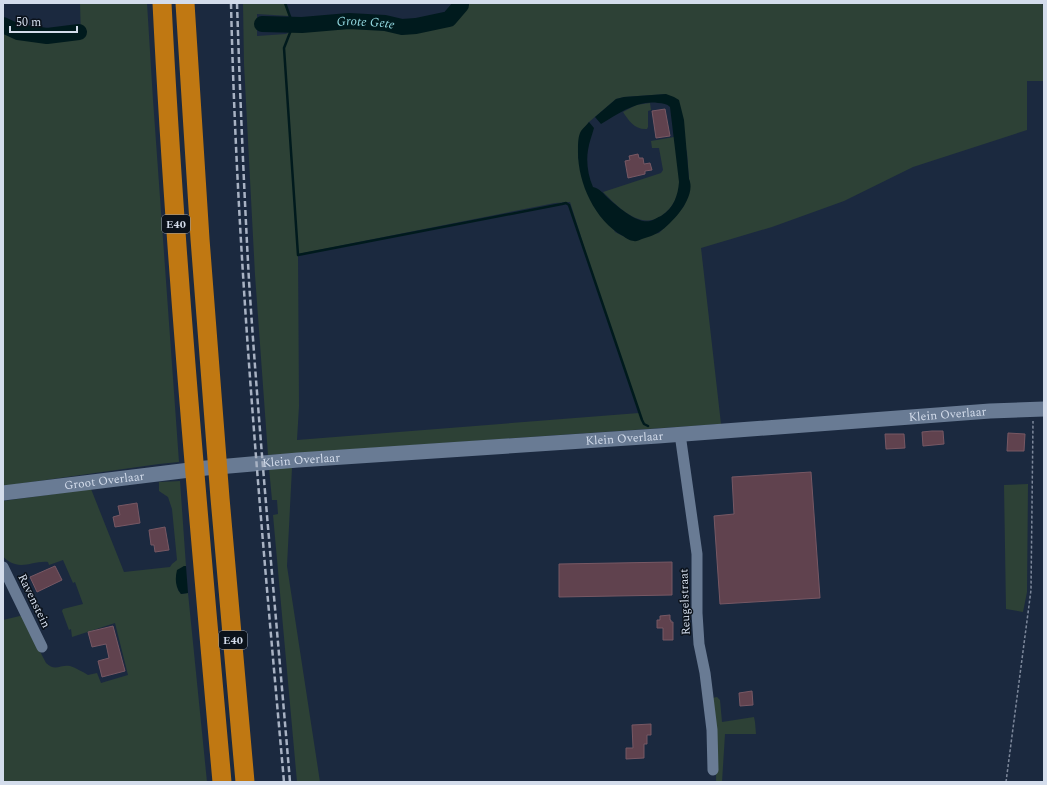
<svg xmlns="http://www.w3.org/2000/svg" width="1047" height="785" viewBox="0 0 1047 785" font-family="Spectral,serif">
	<rect width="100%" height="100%" fill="#1b293f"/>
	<path fill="#2d4136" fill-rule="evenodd" d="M80,3h67l6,97 26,362 -20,2 -156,22v-455l14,6 21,4 43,-2z
		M243,3h41l5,13 -32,-2v22l29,-2 7,-4 6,-1 58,-4 16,1 30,6 15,-2 26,-6 8,-3 12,-12 2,-6h576l2,6v72h-17v49l-114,37 -69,34 -72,26 -71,21 20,176 -453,31 -13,-180 -11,-211zM666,94l21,58 2,27 1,4 -6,23 -9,11 -16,16 -30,6 -14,-7 -37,-74 3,-26 8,-10 27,-23 8,-2zM570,202l29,92 40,119 -342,27 2,-34 -1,-152 257,-51z
		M650,103l1,7 -3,1v16l-1,2c-12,1 -18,-8 -24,-17l13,-7z
		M674,137c2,16 7,36 5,52 -2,10 -7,18 -14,24 -22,20 -46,-5 -62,-21l55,-18 3,-1 2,-3 -4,-22h-7l-1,-7z
		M269,468h23l-5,98 33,216h-23l-24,-267 5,-1 -1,-14h-5z
		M180,481l6,85h-2l-8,10 2,14 3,4 7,-1 19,189h-204v-162l21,-5 9,23 13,25c9,9 15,1 24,3 6,2 13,6 18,9l9,-2 4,10 27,-8 -13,-52 -43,14 -1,-8 -2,1 -7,-19 1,-2 20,-5 -8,-22 -2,1 -10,-23 -14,5 -1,-3c-10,-1 -18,3 -27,3 -6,0 -15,-4 -18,-9v-55l88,-12 33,83 46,-5 2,-3 5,-4 -5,-51 -4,-12 -9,-6v-9z
		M1028,484l-1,108 -4,20 -17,-3 -2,-124z
		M717,697l3,3 2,22 32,-5 1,5 1,12h-31l-3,48h-6l1,-44 -5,-40z"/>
	<path fill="#001a1d" d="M666,94l8,3 5,3 5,20 5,59c5,11 -3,25 -10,34 -5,6 -13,15 -20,19 -4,3 -11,5 -17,7 -3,1 -6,3 -8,2 -4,0 -8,-3 -11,-5 -29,-16 -46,-55 -45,-87 0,-5 0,-13 3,-18 2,-3 6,-6 8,-9l5,6c-2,7 -5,15 -6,22 -2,12 0,26 5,37 7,2 10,6 15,11 9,8 29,26 42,23 4,-1 8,-4 11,-5 13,-8 17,-21 18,-34l-9,-75c-3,-3 -7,-4 -12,-4 -21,-3 -40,11 -57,21l-6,-7 21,-18 8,-2z
		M184,566h2l2,27 -7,1c-6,-7 -6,-16 -4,-24z"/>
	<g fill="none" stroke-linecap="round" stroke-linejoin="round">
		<path stroke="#001a1d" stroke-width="2.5" d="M285,3l8,22 -9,23 14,207 264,-51 4,-1 3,2 73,215 2,4 4,2"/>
		<g stroke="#001a1d" stroke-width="16">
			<path id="s1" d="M262,24l40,1 47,-4 36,2 17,4 14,-1 33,-7 12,-14v-2"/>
			<path d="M3,25l15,7 29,4 32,-4"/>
		</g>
	</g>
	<path fill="#60424e" stroke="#775864" d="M665,109l5,27 -14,2 -4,-27z
		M638,154l1,4h4l1,6 6,-1 2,7 -7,1v3l-17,4 -3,-17 5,-1 -1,-4z
		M932,431h11l1,13 -21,2 -1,-14z
		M1008,433l17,1 -1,17h-17z
		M885,434h19l1,14 -19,1z
		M811,472l9,126 -100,6 -6,-88 20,-2 -2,-37z
		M137,503l3,20 -25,4 -2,-10 7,-2 -2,-9z
		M165,527l4,23 -14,2 -1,-7h-3l-2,-15z
		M672,562v33l-113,2v-33z
		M55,566l7,14 -25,12 -7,-15z
		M670,615v5h1v2h2v18h-10v-12h-6v-8h3v-4z
		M113,626l12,45 -23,6 -4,-16 11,-3 -3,-14 -14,3 -4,-15z
		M752,691l1,14 -13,1 -1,-13z
		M651,724v11h-4v9h-3v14l-18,1v-11h7l-1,-23z"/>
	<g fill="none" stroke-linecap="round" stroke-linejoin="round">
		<path stroke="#7d889b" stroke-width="1.5" stroke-dasharray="3 2" stroke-linecap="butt" d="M1006,782l25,-192 2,-169"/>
		<path stroke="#697b94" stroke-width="11" d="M680,434l17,120v59l2,31 6,29 7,57 1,40
			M3,567l39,80"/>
		<path stroke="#697b94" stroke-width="15" id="s2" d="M3,493l203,-25 92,-8 360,-24 332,-25 54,-2"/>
		<path stroke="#c07812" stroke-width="19" d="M162,3c13,260 37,520 60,779
			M185,3l15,236 20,259 25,284"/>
		<path stroke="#a8b2c3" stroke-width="2.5" stroke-dasharray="6 3" stroke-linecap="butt" d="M231,3c6,260 30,520 53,779
			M237,3c3,93 7,186 12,278 11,167 27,334 41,501"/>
	</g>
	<g text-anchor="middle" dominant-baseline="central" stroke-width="3" stroke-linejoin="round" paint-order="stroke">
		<g fill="#0b121b" stroke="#979fad" stroke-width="1">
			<rect x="162" y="215" width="28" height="18" rx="3"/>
			<rect x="219" y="631" width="28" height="18" rx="3"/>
		</g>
		<g font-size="11" font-weight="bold" fill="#d3dceb">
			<text x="176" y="224">E40</text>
			<text x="233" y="640">E40</text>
		</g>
		<g font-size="12" fill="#d3dceb" stroke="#0b121b">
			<text stroke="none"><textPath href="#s2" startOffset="948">Klein Overlaar</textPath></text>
			<text stroke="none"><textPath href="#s2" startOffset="624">Klein Overlaar</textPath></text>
			<text stroke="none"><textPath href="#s2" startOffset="300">Klein Overlaar</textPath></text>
			<text stroke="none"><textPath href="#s2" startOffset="102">Groot Overlaar</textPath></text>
			<text transform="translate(34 601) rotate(64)">Ravenstein</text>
			<text transform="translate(685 602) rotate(-92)">Reugelstraat</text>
		</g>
		<g font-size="13" font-style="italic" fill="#92d9e1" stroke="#0b121b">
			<text stroke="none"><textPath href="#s1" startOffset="104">Grote Gete</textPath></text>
		</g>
	</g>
	<rect width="1047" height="785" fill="none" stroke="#d3dceb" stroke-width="8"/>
	<path d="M10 26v6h67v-6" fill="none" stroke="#d3dceb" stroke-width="2"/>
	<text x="16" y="26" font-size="12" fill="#d3dceb" stroke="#0b121b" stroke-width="3" paint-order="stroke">50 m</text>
</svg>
